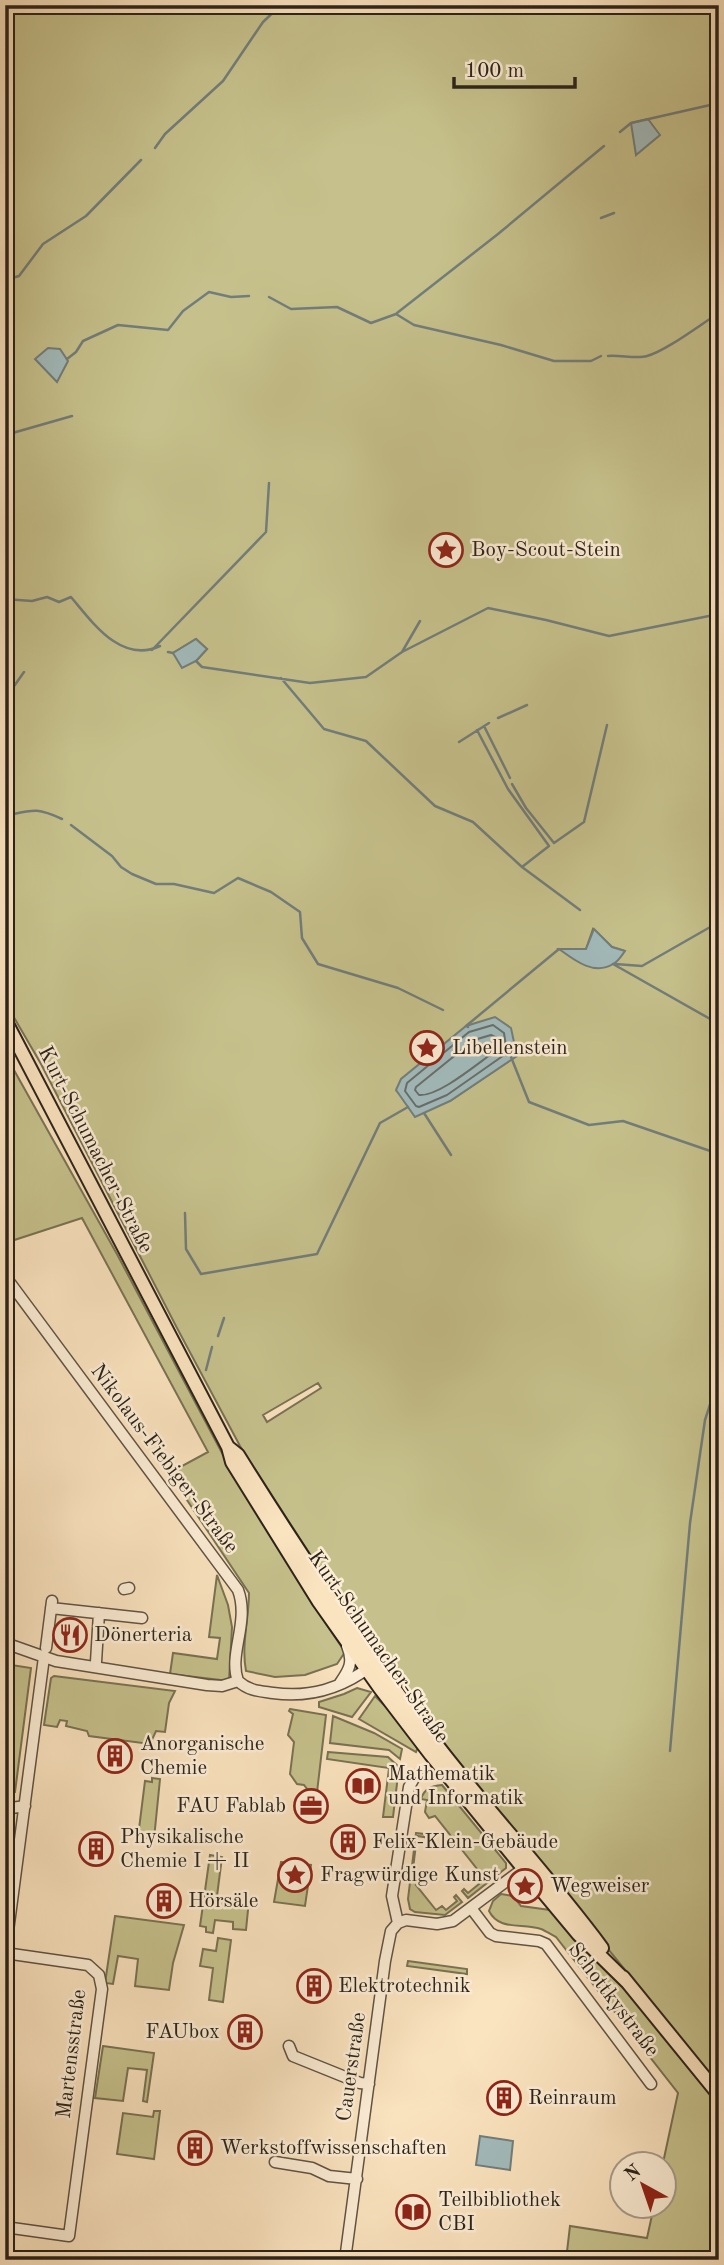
<svg xmlns="http://www.w3.org/2000/svg" width="724" height="2265" viewBox="0 0 724 2265" font-family="'Old Standard TT',serif">
	<rect width="100%" height="100%" fill="#fae3bf"/>
	<filter id="stains"><feTurbulence type="fractalNoise" baseFrequency=".00286" numOctaves="4"/><feColorMatrix values="0 0 0 0 .2 0 0 0 0 .09 0 0 0 0 .02 0 0 0 .5 -.17"/></filter>
	<radialGradient id="worn" r=".72"><stop offset=".6" stop-color="#630" stop-opacity="0"/><stop offset="1" stop-color="#630" stop-opacity=".3"/></radialGradient>
	<path fill="#c6c18c" stroke="#787253" stroke-width="2" fill-rule="evenodd" d="M5,5h714v2080l-230,-282 -76,-99 -67,-94 -106,-164 -63,-118 -136,-264 -36,-62v-623l9,10 -9,-15zM196,639l11,10 -11,12 -23,-8zM593,929l19,18 13,4 -65,-1 26,-1zM516,1056l-66,45 -54,-10zM318,1383l3,5 -54,34 -4,-7z
		M5,1054l113,202 104,197 92,153 31,46 -8,12 -32,11 -30,2 -29,-6c-5,-26 3,-52 3,-78l-80,-120 39,-21 -126,-234 -77,25z
		M217,1575l11,30 4,22 -3,54 -59,-7 3,-21 44,6 3,-21 -11,-1z
		M5,1664l26,4 -16,124 -10,-1z
		M54,1676l121,15 -6,12 -4,29 -9,-1 -6,13 -61,-8 -2,-5 -21,-5 1,-5 -7,-1 -3,7 -13,-2 7,-47z
		M357,1688l14,4 -19,25 -33,-10v-5l25,-8z
		M375,1696l20,20 24,29 -3,7 -57,-33z
		M290,1709l36,6 -10,86 -12,-16 -7,-1 -7,-10 4,-32 -6,-7 5,-21 -4,-3z
		M333,1716l41,17 28,16 -2,10 -11,-9 -59,-7z
		M328,1752l60,5 11,10 -6,50h-10l6,-49 -62,-9z
		M152,1778l8,1 -6,60 -16,-2 7,-56 7,1z
		M442,1785l64,78v5l-38,30 -6,-7 2,-2 4,4 11,-9 -3,-5 5,-5 -46,-58 -6,2 -4,-6 2,-12 -6,-1c3,-10 10,-13 21,-14z
		M416,1833l8,1v3l-7,-1 -5,41 5,1 3,3 -4,4 20,25 6,-4 4,4 11,-9 -3,-4 2,-2 6,7 -17,13 -30,-3 -5,-3 -2,-10z
		M210,1855l12,2 -5,39 32,4 -3,30 -13,-1v-7l-18,-2 -2,13 -7,-1v-5l-6,-1z
		M281,1862l30,3 -6,41 -31,-4z
		M501,1894l12,2 8,10 29,4 25,28 2,-1 84,92 58,73v158h-153l4,-34 77,12 7,-32h10v-42l-1,-1 15,-70 -122,-156c-4,-2 -10,-6 -15,-8 -19,-6 -42,2 -52,-18l4,-10z
		M115,1916l69,9 -11,38 -4,27 -34,-4 3,-27 -20,-3 -5,28 -8,-1z
		M218,1938l13,2 -8,62 -14,-2 4,-32 -13,-2 3,-17 13,2z
		M408,1961l59,8v5l-60,-8z
		M103,2046l51,7 -7,49 -4,-1 4,-31 -19,-2 -5,33 -28,-3z
		M154,2111h6l-6,48 -37,-5 6,-41 30,4z"/>
	<path fill="#a2bbbc" stroke="#727e7b" stroke-width="2" d="M648,119l12,16 -24,20 -5,-32z
		M48,348l12,1 8,12 -11,21 -22,-23z
		M196,639l11,10 -11,12 -14,7 -9,-15z
		M594,929l18,18 13,4c-3,4 -7,11 -12,13 -19,12 -39,-4 -54,-15h27z
		M495,1017l16,11 6,28 -67,45 -35,16 -19,-27 5,-11 65,-53z
		M480,2136l33,5 -3,29 -34,-5z"/>
	<g fill="none" stroke-linecap="round" stroke-linejoin="round">
		<path stroke="#666f6b" stroke-width="2" d="M493,1025l11,8 3,20 -60,42 -28,12 -3,-1 -11,-15 2,-8 62,-51z
			M491,1035l6,3v12c-18,12 -58,47 -78,45l-4,-5 1,-3 58,-47z"/>
		<path stroke="#727e7b" stroke-width="2.5" d="M620,132l11,-9 88,-20
			M155,148l10,-14 58,-53 40,-59 18,-17
			M601,218l13,-5
			M5,280l14,-4 24,-32 43,-28 55,-56
			M269,297l22,12 46,-2 34,16 25,-9 18,11 87,20 53,16h37l10,-5
			M397,313l101,-79 106,-88
			M608,356c12,-1 30,3 39,0 19,-5 54,-32 72,-43
			M67,359l9,-7 7,-11 35,-16 50,5 15,-19 26,-19 22,5 18,-1
			M5,381l4,2
			M5,437l11,-5 56,-16
			M5,599l27,2 15,-4 12,5 12,-5c22,26 50,67 89,49
			M152,650l114,-118 3,-49
			M168,652l5,1
			M402,652l86,-44 58,12 63,16 110,-22
			M196,661l6,6 108,16 56,-6 36,-25 18,-31
			M281,678l43,51 42,12 69,65 38,16 49,45 58,43
			M5,699l19,-27
			M498,718l29,-13
			M484,726l26,52
			M477,730l31,59 41,57 -27,21
			M459,742l30,-19
			M512,784l14,24 28,35 30,-21 23,-97
			M5,816c28,-6 31,-9 57,3
			M71,825l41,31 9,11 11,7 24,10h18l40,9 24,-15 33,14 29,20 2,26 16,26 80,24 45,22
			M613,964l106,60
			M615,964l27,2 77,-44
			M468,1027l-2,-1 93,-77
			M511,1057l18,45 60,23 34,-4 96,33
			M424,1113l27,42
			M185,1213l1,36 15,25 116,-20 63,-131 28,-16
			M218,1336l6,-18
			M206,1370l6,-23
			M670,1751l20,-228 15,-103 14,-43"/>
		<g stroke="#5f5343" stroke-width="13">
			<path id="minor" d="M5,1276l233,314c12,32 -10,64 0,91
				M124,1589l5,-1
				M51,1608l91,10
				M5,1643l51,18 151,24 15,1 16,-5
				M46,1648l6,-47
				M96,1662l3,-49
				M238,1681c11,10 21,10 35,12 37,5 68,-4 98,-27
				M340,1683c9,-13 14,-21 7,-37
				M5,1809l20,-3
				M471,1908l19,25 6,3 43,5 7,3 105,140
				M398,1923l-6,-27 17,-109 7,-12
				M5,1954l39,-297
				M289,2046l4,10 67,27 9,1
				M275,2162l37,6 17,8 28,3
				M5,2227l64,9 33,-247 -3,-14 -11,-10 -83,-12
				M345,2260l40,-299 6,-30 7,-8 8,-3 31,4 16,-3 75,-56"/>
		</g>
		<g stroke="#2b231a" stroke-width="16">
			<path id="major" d="M5,1020l223,427 4,15 87,140 60,85 52,68 92,113 55,66 49,48
				M228,1447l10,8c63,101 129,201 202,294 52,67 111,130 162,199
				M623,1977l96,118"/>
		</g>
		<use href="#minor" stroke="#fcedd5" stroke-width="10"/>
		<use href="#major" stroke="#fae3bf" stroke-width="12"/>
	</g>
	<defs>
		<g id="sight-ring" transform="scale(1.75)"><circle r="9.5" fill="#fcedd5" stroke="#8f2418" stroke-width="1.5"/><path d="M0-6L1.8-2.2L6-1.7L2.9 1.2L3.7 5.4L0 3.3L-3.7 5.4L-2.9 1.2L-6-1.7L-1.8-2.2Z" fill="#8f2418"/></g>
		<g id="restaurant-ring" transform="scale(1.75)"><circle r="9.5" fill="#fcedd5" stroke="#8f2418" stroke-width="1.5"/><path d="M-5-6h1v4h1v-4h1v4h1v-4h1v5L-1.5 .5V6h-2V.5L-5-1ZM5-6V6H3V1.5H1.5Q1.5-4 5-6Z" fill="#8f2418"/></g>
		<g id="building-ring" transform="scale(1.75)"><circle r="9.5" fill="#fcedd5" stroke="#8f2418" stroke-width="1.5"/><path d="M-4-6H4V6H1V3H-1V6H-4ZM-2.5-4.3h1.7v1.8h-1.7ZM.8-4.3h1.7v1.8H.8ZM-2.5-1h1.7V.8h-1.7ZM.8-1h1.7V.8H.8Z" fill="#8f2418"/></g>
		<g id="library-ring" transform="scale(1.75)"><circle r="9.5" fill="#fcedd5" stroke="#8f2418" stroke-width="1.5"/><path d="M-6-4Q-3-5.5-.7-3.5V5Q-3 3-6 4ZM6-4Q3-5.5 .7-3.5V5Q3 3 6 4Z" fill="#8f2418"/></g>
		<g id="office-ring" transform="scale(1.75)"><circle r="9.5" fill="#fcedd5" stroke="#8f2418" stroke-width="1.5"/><path d="M-6-3h4V-5.5h4V-3h4V5H-6ZM-1-4.5V-3h2v-1.5ZM-6 0V1H6V0Z" fill="#8f2418"/></g>
	</defs>
	<g fill-rule="evenodd">
		<use href="#sight-ring" x="446" y="550"/>
		<use href="#sight-ring" x="427" y="1048"/>
		<use href="#restaurant-ring" x="70" y="1635"/>
		<use href="#building-ring" x="115" y="1756"/>
		<use href="#library-ring" x="363" y="1786"/>
		<use href="#office-ring" x="311" y="1806"/>
		<use href="#building-ring" x="348" y="1842"/>
		<use href="#building-ring" x="96" y="1849"/>
		<use href="#sight-ring" x="295" y="1875"/>
		<use href="#sight-ring" x="525" y="1886"/>
		<use href="#building-ring" x="164" y="1901"/>
		<use href="#building-ring" x="314" y="1986"/>
		<use href="#building-ring" x="245" y="2032"/>
		<use href="#building-ring" x="504" y="2098"/>
		<use href="#building-ring" x="195" y="2148"/>
		<use href="#library-ring" x="413" y="2212"/>
	</g>
	<g text-anchor="middle" dominant-baseline="central" stroke-width="5" stroke-linejoin="round" paint-order="stroke">
		<g font-size="21" fill="#2b231a" stroke="#fcedd5" text-anchor="start">
			<text x="471" y="550">Boy-Scout-Stein</text>
			<text x="452" y="1048">Libellenstein</text>
			<text x="94" y="1635">Dönerteria</text>
			<text x="140" y="1744">Anorganische<tspan x="140" dy="24">Chemie</tspan></text>
			<text x="388" y="1774">Mathematik<tspan x="388" dy="24">und Informatik</tspan></text>
			<text x="286" y="1806" text-anchor="end">FAU Fablab</text>
			<text x="120" y="1837">Physikalische<tspan x="120" dy="24">Chemie I + II</tspan></text>
			<text x="372" y="1842">Felix-Klein-Gebäude</text>
			<text x="320" y="1875">Fragwürdige Kunst</text>
			<text x="550" y="1886">Wegweiser</text>
			<text x="188" y="1901">Hörsäle</text>
			<text x="338" y="1986">Elektrotechnik</text>
			<text x="220" y="2032" text-anchor="end">FAUbox</text>
			<text x="528" y="2098">Reinraum</text>
			<text x="220" y="2148">Werkstoffwissenschaften</text>
			<text x="438" y="2200">Teilbibliothek<tspan x="438" dy="24">CBI</tspan></text>
		</g>
		<g font-size="21" fill="#2b231a" stroke="#fcedd5">
			<text transform="translate(95 1150) rotate(63)">Kurt-Schumacher-Straße</text>
			<text transform="translate(164 1459) rotate(53)">Nikolaus-Fiebiger-Straße</text>
			<text transform="translate(378 1647) rotate(55)">Kurt-Schumacher-Straße</text>
			<text transform="translate(613 2000) rotate(53)">Schottkystraße</text>
			<text transform="translate(72 2054) rotate(-83)">Martensstraße</text>
			<text transform="translate(352 2067) rotate(-82)">Cauerstraße</text>
		</g>
	</g>
	<rect width="724" height="2265" fill="none" stroke="#fae3bf" stroke-width="28"/>
	<rect x="7" y="7" width="710" height="2251" fill="none" stroke="#2b231a" stroke-width="3.5"/>
	<rect x="14" y="14" width="696" height="2237" fill="none" stroke="#2b231a" stroke-width="2"/>
	<g transform="translate(643 2185) rotate(320)"><circle r="33" fill="#fcedd5" stroke="#a89c8a" stroke-width="2"/>
	<path d="M0-5L12 26L0 18L-12 26Z" fill="#8f2418"/>
	<text y="-10" font-size="19" font-weight="bold" text-anchor="middle" fill="#2b231a">N</text>
	</g>
	<path d="M454 77v10h121v-10" fill="none" stroke="#2b231a" stroke-width="3.5"/>
	<text x="465" y="77" font-size="21" fill="#2b231a" stroke="#fcedd5" stroke-width="5" paint-order="stroke">100 m</text>
	<rect width="100%" height="100%" filter="url(#stains)"/>
	<rect width="100%" height="100%" fill="url(#worn)"/>
</svg>
